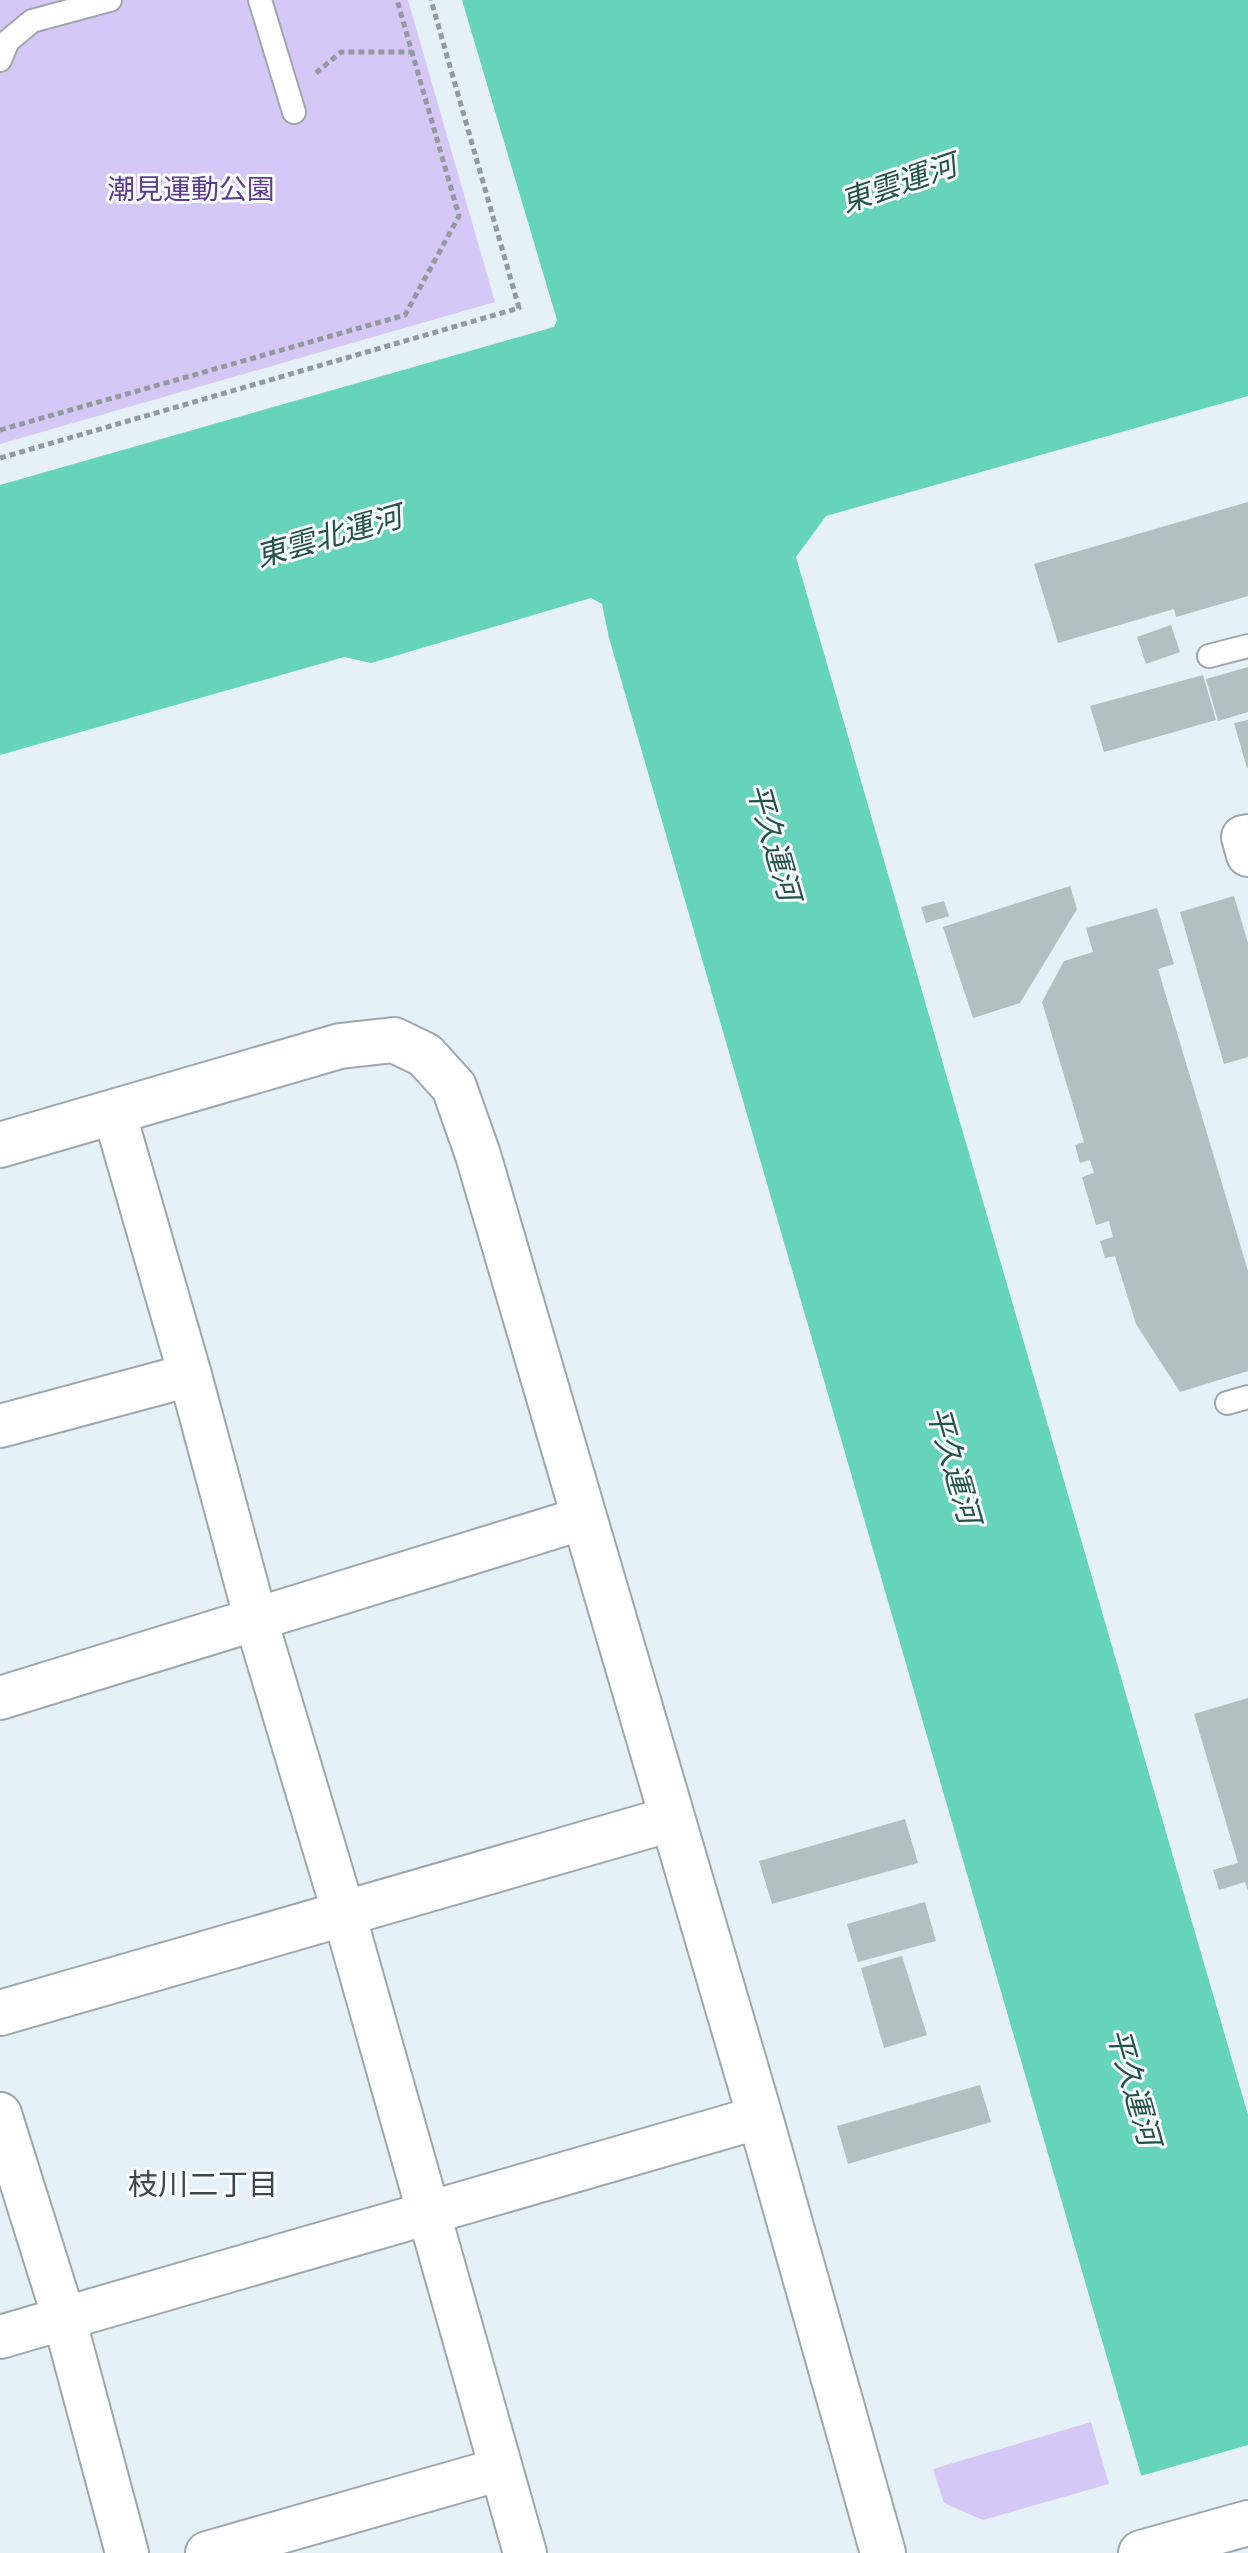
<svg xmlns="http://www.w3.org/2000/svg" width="1248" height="2553" viewBox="0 0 1248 2553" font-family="'Source Sans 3','Noto Sans JP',sans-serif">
	<rect width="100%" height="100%" fill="#e6f0f7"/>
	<path fill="#d6c8f6" d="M0,0h408l87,302 -495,142z
		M1091,2422l18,62 -126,36 -39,-17 -11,-34z"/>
	<path fill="#65d4ba" d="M462,0h786v396l-422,120 -30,41 452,1558v438h-87l-20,-78 -532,-1837 -7,-34 -11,-6 -220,65 -27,-6 -344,98v-270l554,-158 3,-7z"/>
	<path fill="#e6f0f7" d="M1248,2445v108h-91l-20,-76z"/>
	<path fill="#b3bfc1" d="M1248,502v94l-72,21 -2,-8 -116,34 -24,-79z
		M1171,625l9,27 -34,12 -9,-27z
		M1248,667v45l-30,9 -12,-42z
		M1203,675l13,45 -112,32 -14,-46z
		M1248,720v48h-1l-13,-45z
		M1070,886l7,23 -57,94 -47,15 -30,-91z
		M1234,896l14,47v114l-24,7 -44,-152z
		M944,901l5,15 -23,7 -5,-16z
		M1157,908l17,56 -16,5 90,302v100l-68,21 -44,-68 -21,-68 -10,2 -5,-17 13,-4 -4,-16 -13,4 -14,-48 12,-4 -4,-13 -10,3 -5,-18 9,-3 -42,-140 22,-41 29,-9 -7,-24z
		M1248,1698v193l-3,-9 -26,8 -6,-20 25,-7 -44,-149z
		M905,1819l13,44 -146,41 -13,-43z
		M925,1902l11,39 -78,21 -11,-38z
		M902,1956l25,79 -43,13 -23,-80z
		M980,2085l11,37 -143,42 -11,-38z"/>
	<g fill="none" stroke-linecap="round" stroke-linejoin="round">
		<g stroke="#9da7ad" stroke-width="26">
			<path id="service" d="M260,0l34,112
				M0,60l8,-19 24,-20 78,-21
				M1209,656l39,-10
				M1227,1403l21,-6"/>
		</g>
		<g stroke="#9da7ad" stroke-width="46">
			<path id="minor" d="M1248,836l-5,1 5,18
				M114,1112l76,263 66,245 88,294 181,639
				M0,1426l190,-51
				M0,1698l584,-180
				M0,2114l64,204 63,235
				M0,2337l760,-220
				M207,2553l294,-84"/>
		</g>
		<g stroke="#9da7ad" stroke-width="48">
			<path id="tertiary" d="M0,1145l340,-99 54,-6 31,15 29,32 24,68 282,962 123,436
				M0,2013l671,-194
				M1141,2553l107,-30"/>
		</g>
		<path stroke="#939a9f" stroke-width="5" stroke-dasharray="6 4" stroke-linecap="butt" d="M316,73l25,-21h71
			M0,430l405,-115 54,-99 -62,-216
			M0,458l519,-150 -88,-308"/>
		<use href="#service" stroke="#fff" stroke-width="22"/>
		<use href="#minor" stroke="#fff" stroke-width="42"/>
		<use href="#tertiary" stroke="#fff" stroke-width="44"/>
	</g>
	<g text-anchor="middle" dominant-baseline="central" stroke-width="6" stroke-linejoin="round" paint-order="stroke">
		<g font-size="28" fill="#5e3b93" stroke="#f8fcff">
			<text x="191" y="190">潮見運動公園</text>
		</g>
		<g font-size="30" font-style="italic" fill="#245348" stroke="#f8fcff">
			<text transform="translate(899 184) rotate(-19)">東雲運河</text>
			<text transform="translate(329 537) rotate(-16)">東雲北運河</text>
			<text transform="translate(773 842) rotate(74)">平久運河</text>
			<text transform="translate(953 1465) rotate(74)">平久運河</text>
			<text transform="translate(1133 2087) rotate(74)">平久運河</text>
		</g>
		<g font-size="30" fill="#3f474c" stroke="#f8fcff">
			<text x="203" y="2185">枝川二丁目</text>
		</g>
	</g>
</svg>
